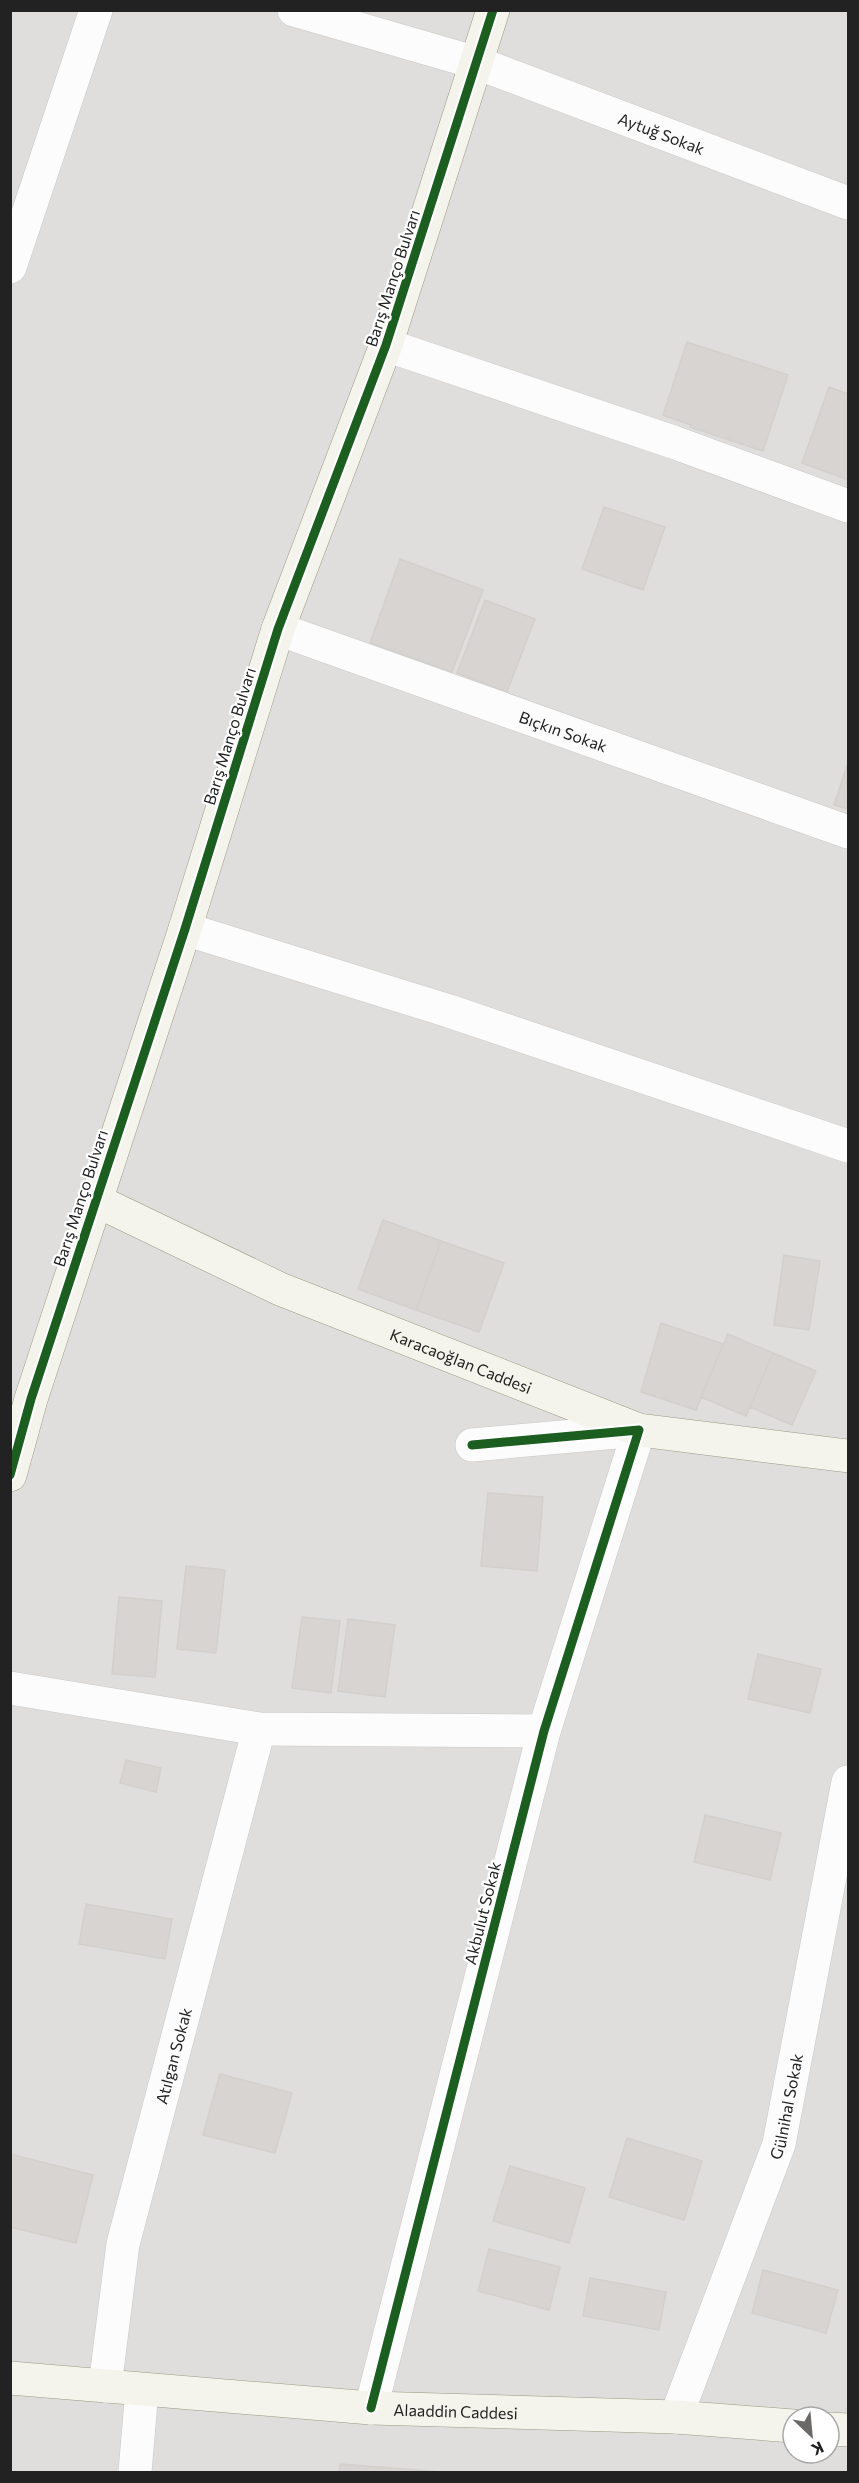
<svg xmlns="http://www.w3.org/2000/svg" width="859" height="2483" viewBox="0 0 859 2483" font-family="Commissioner,sans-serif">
	<rect width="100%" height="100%" fill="#f0eeeb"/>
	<path fill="#dfdedc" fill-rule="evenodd" d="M11,11h837v2461h-837zM793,2417h36v36h-36z"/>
	<path fill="#d7d4d2" stroke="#d3d0cc" stroke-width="1.5" d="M687,342l101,33 -25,76 -73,-24 1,-2 -28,-10z
		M829,387l19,7v86l-46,-17z
		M604,507l61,20 -22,63 -61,-21z
		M400,559l83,31 -31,82 -82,-29z
		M485,600l50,19 -28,73 -50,-19z
		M848,763v46l-14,-4z
		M383,1220l58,21 -25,69 -58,-21z
		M441,1241l63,22 -25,69 -63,-22z
		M784,1255l36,6 -11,69 -35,-5z
		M661,1323l62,21 -27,66 -55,-18z
		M728,1334l45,19 -27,63 -45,-19z
		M773,1353l43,18 -24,54 -42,-18z
		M488,1493l55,4 -6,74 -56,-5z
		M186,1566l39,4 -9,83 -39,-4z
		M119,1597l43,4 -7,76 -43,-3z
		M302,1617l38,4 -9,72 -39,-5z
		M348,1619l47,6 -10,72 -47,-6z
		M758,1654l63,15 -11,44 -62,-14z
		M126,1760l35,8 -5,24 -36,-9z
		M705,1815l76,18 -11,47 -76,-18z
		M86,1904l86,15 -7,40 -86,-15z
		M220,2074l72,19 -17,60 -72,-18z
		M627,2138l75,23 -18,59 -75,-23z
		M10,2154l83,21 -17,68 -66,-16z
		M510,2166l75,22 -16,55 -76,-22z
		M489,2249l71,18 -11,43 -71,-19z
		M763,2270l75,20 -12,43 -74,-20z
		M590,2278l76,14 -7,38 -76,-14z
		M340,2464l103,8h-104z"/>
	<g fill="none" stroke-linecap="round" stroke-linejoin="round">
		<g stroke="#c9c8c7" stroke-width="34">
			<g id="street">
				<path id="s1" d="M294,10l183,53 371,140"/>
				<path d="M10,267l86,-257"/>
				<path d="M386,345l287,97 175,64"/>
				<path id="s2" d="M278,629l570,203"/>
				<path d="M185,929l264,82 399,135"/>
				<path d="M10,1688l249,41 285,2"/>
				<path id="s3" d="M105,2386l18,-142 136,-515"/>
				<path d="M371,2408l173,-677 95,-301 -167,15"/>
				<path id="s4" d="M676,2417l103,-273 69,-362"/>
				<path d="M135,2472l7,-82"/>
			</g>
		</g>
		<g stroke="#999a82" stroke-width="34">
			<g id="secondary">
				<path id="s5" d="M95,1200l185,89 359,141 209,26"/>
				<path d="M10,1475l21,-76 154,-470 93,-300 108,-284 107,-335"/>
				<path id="s6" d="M10,2378l361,30 305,9 117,9"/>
				<path d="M829,2429l19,1"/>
			</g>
		</g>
		<use href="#street" stroke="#fdfcfc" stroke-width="33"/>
		<use href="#secondary" stroke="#f4f4ed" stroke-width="33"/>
		<g stroke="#fff" stroke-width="13">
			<path id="cycleway" d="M10,1475l21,-76 154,-470 93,-300 108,-284 107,-335
				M371,2408l173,-677 95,-301 -167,15"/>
		</g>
		<use href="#cycleway" stroke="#1b5e20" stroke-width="9"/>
	</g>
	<g text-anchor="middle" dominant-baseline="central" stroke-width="4.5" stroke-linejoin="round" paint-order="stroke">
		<g font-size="16" fill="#222" stroke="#fff">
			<text stroke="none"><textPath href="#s1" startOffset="388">Aytuğ Sokak</textPath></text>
			<text transform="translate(392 278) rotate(-72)">Barış Manço Bulvarı</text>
			<text stroke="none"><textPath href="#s2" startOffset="303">Bıçkın Sokak</textPath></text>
			<text transform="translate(229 736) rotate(-73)">Barış Manço Bulvarı</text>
			<text transform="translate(80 1198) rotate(-72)">Barış Manço Bulvarı</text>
			<text stroke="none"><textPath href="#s5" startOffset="400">Karacaoğlan Caddesi</textPath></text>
			<text transform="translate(482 1913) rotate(-76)">Akbulut Sokak</text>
			<text stroke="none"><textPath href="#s3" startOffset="338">Atılgan Sokak</textPath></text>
			<text stroke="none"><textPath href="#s4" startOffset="330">Gülnihal Sokak</textPath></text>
			<text stroke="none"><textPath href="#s6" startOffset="447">Alaaddin Caddesi</textPath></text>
		</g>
	</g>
	<rect width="859" height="2483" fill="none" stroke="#222222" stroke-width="24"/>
	<g transform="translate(811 2435) rotate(154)"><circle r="28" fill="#ffffff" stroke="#a7a7a7" stroke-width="1.5"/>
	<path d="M0-4.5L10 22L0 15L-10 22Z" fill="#6a6968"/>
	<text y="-9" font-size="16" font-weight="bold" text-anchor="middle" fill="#222222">K</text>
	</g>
</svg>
